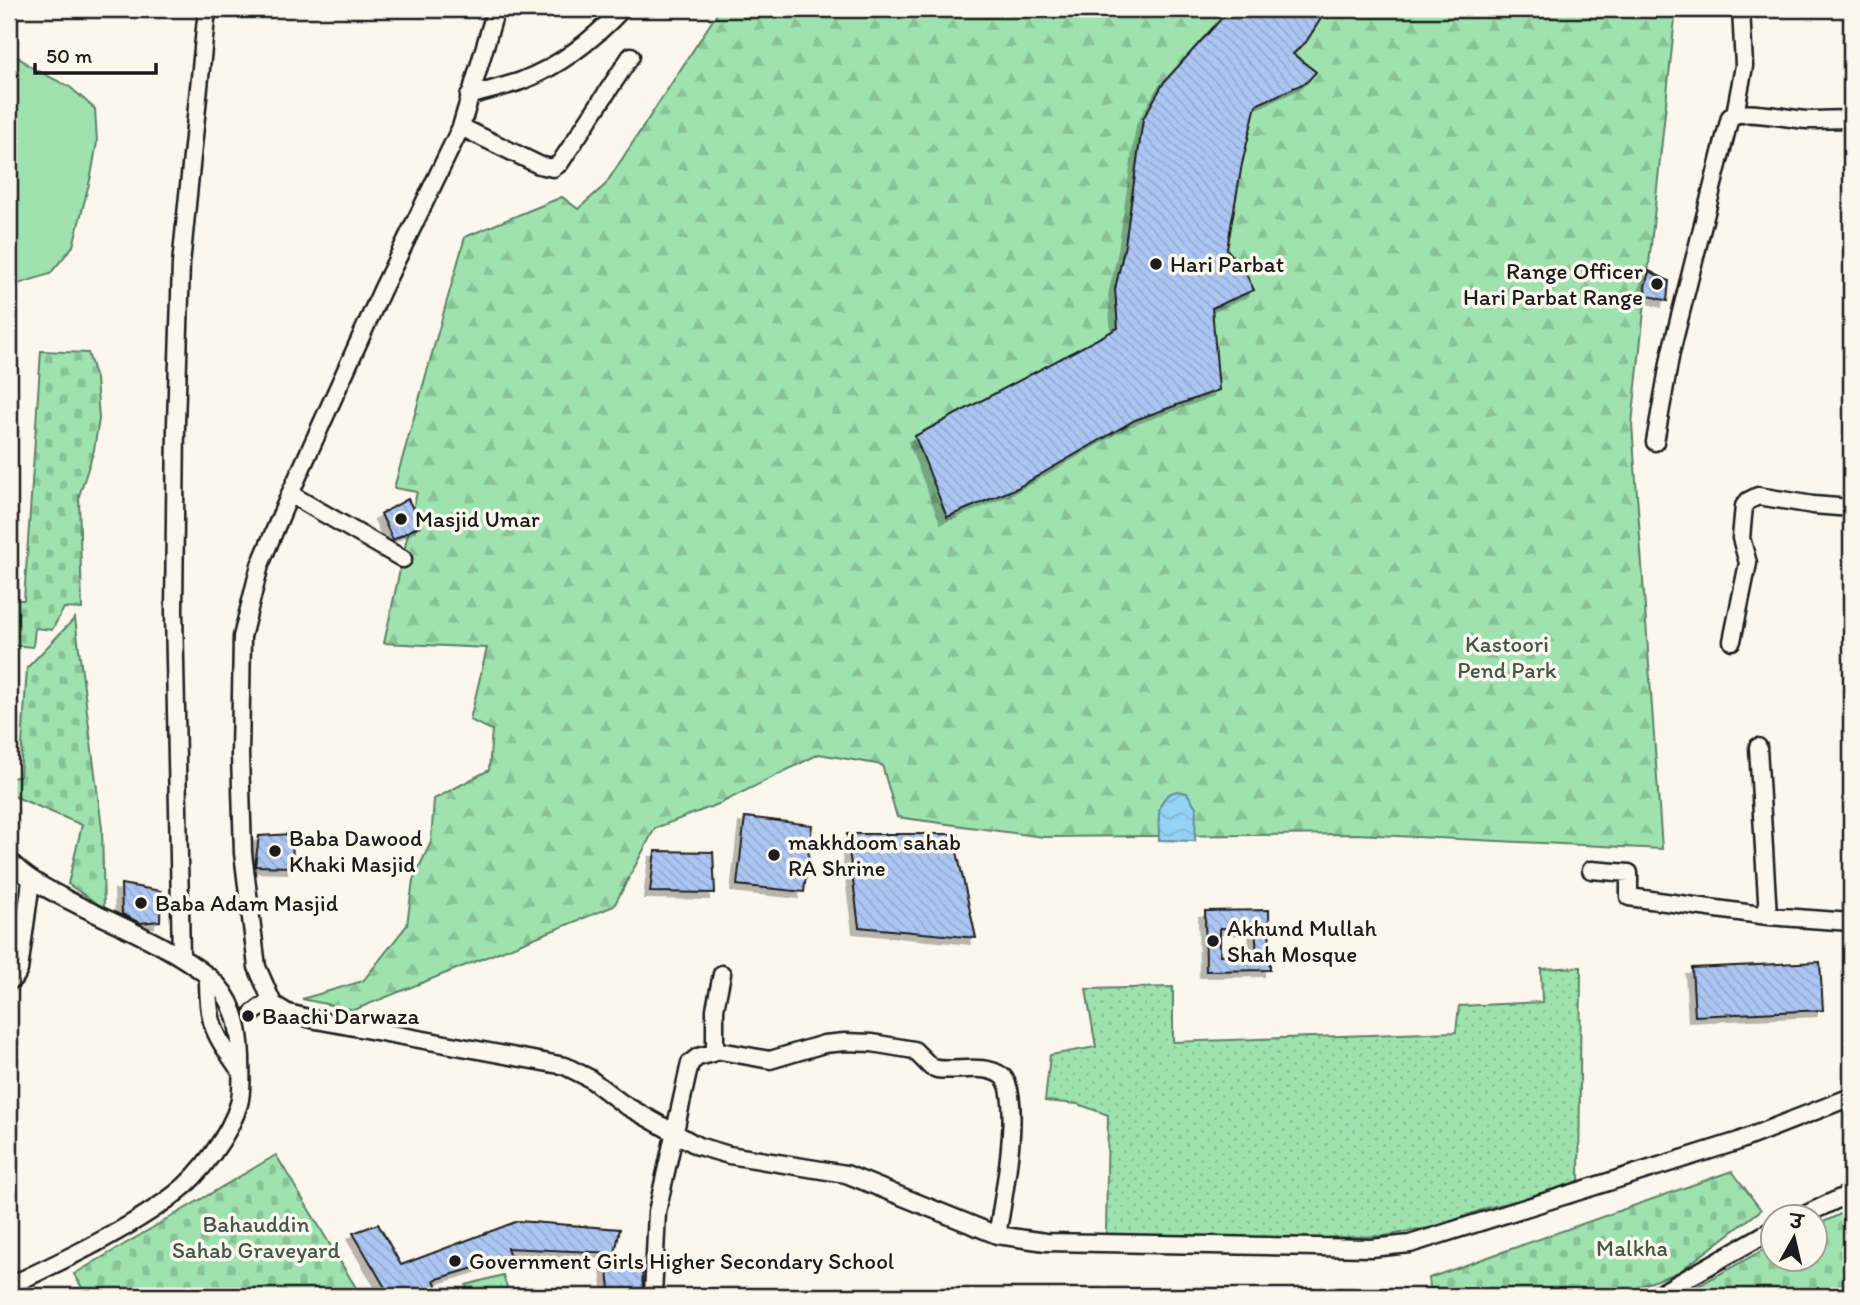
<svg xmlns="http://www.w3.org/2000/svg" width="1860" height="1305" viewBox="0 0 1860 1305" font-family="Itim,'Playpen Sans Deva',sans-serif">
	<defs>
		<pattern id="grass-dots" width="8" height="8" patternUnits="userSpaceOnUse" patternTransform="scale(1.75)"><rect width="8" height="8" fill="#9ee3af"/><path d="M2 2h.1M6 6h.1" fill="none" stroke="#88c296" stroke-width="1.8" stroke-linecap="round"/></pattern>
		<pattern id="forest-firs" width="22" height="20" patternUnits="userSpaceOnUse" patternTransform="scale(1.75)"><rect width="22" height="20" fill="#9ee3af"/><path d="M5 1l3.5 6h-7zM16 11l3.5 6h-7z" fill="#88c296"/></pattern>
		<pattern id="cemetery-stones" width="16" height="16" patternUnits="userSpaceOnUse" patternTransform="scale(1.75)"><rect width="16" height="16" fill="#9ee3af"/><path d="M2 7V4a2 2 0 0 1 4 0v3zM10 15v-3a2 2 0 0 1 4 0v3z" fill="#88c296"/></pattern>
		<pattern id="water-waves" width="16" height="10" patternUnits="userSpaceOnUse" patternTransform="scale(1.75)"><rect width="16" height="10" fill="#94d3f5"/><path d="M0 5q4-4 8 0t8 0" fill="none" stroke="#7fb5d1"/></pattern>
		<pattern id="building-back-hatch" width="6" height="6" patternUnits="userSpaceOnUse" patternTransform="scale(1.75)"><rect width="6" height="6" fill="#acc6f3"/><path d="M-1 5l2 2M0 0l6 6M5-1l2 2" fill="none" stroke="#93aad0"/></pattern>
		<filter id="shadow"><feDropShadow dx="-6" dy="6" stdDeviation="0" flood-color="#0004"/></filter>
	</defs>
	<rect width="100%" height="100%" fill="#fbf7ec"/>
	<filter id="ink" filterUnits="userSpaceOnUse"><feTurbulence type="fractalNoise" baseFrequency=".0143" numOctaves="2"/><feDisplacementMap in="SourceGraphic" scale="14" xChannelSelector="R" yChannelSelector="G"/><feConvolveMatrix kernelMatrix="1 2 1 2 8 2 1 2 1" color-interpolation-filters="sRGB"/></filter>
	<g filter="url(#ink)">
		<path fill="url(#grass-dots)" stroke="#5d8066" stroke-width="2" d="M1581,967l-2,218 -92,23 -52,19 -51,9 -91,3 -187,-4 2,-120 -30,-11 -33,-3 5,-46 46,-8 -10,-58 87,-2v55l283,-10 3,-26 83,-4 -1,-33z"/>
		<path fill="url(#forest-firs)" stroke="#5d8066" stroke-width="2" d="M720,9h956l-44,415 30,425 -306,-15 -313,3 -146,-20 -15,-52 -63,-11 -98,49 -66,25 -41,78 -260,104 -52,-11 61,-18 44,-56 6,-45 18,-38 3,-43 55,-29 3,-40 -22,-10 17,-72 -103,-5 33,-151 -23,-4 71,-251 97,-40 16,12 27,-24z"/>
		<path fill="url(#cemetery-stones)" stroke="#5d8066" stroke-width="2" d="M41,351l47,2 8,26 3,40 -5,31 -15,46 3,113 -18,-1 -12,22 -17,-2 -2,19 -24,-2v-45h15z
			M75,618l27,210 2,80 -36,-24 14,-59 -73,-31v-15l11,-3 7,-108z
			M276,1155l85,141h-274l-13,-22z
			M1732,1171l29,39 -82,62 -65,24h-183l-2,-18z
			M1851,1209v87h-171l92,-51v15h42l1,-34z"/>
		<path fill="#9ee3af" stroke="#5d8066" stroke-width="2" d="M9,50l23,18 38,19 25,22 2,33 -6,34 -18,70 -23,28 -41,13z
			M503,1275l7,21h-41l-3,-11z"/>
		<path fill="url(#water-waves)" stroke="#648a9e" stroke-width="2" d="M1177,791l10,2 9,14 -1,34 -36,-1c0,-19 -5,-44 18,-49z"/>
		<path fill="url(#building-back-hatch)" stroke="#1c1c1c" stroke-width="2" fill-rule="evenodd" filter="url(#shadow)" d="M1230,9h97l-21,33 -13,12 23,18 -9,10 -51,23 -14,59 -15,85 18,23 9,18 -42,18 7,82 -84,30 -118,68 -70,29 -32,-81 203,-108 -3,-39 10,-44 18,-126 21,-37z
			M1649,271l20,10 -2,20 -21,-6 -1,-8z
			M408,499l13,26 -28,15 -12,-26z
			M745,817l67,8 -8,67 -67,-7z
			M292,834l1,33 -38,-1 4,-30z
			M847,834h111l-2,13 20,91 -117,-11z
			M655,851l58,1 2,41 -65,-1z
			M121,884l40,7 -1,30 -20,2 -18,-9z
			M1269,910l1,60 -64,1 -1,-60zM1220,928l35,1 2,25 -37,1z
			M1820,962l3,48 -128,6 -3,-48z
			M518,1221l102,8 -5,24 -108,-5 3,9 -76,23 7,16h-51l-37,-63 25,-9 23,41z
			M606,1257l36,3 1,36h-32z"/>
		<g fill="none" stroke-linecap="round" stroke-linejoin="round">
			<g stroke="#1c1c1c" stroke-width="21">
				<path id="minor" d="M496,9l-35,118 -79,163 -92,204 -30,71 -18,72 -2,118 3,98 14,114 16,37 15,9 28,7 249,46 24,12 34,26 75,42 31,9 117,19 151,61 49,7 325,6 39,-4 326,-102 115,-45
					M469,96c17,-5 35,-9 52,-15 39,-15 73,-42 101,-72
					M1735,114l9,-48 -3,-57
					M461,127l78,38 14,3 7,-5 71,-107
					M1655,442l16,-90 59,-235c15,-9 58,2 77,3 15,0 29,-1 44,-1
					M290,494l113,65
					M1732,641l16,-78 -7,-25 3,-32 4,-5 10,-5 55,9 38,3
					M1758,747l10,169
					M9,860c17,19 38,29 61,41 46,24 98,43 139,76 25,20 31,49 32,80 0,15 2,33 -2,47 -9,30 -39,71 -64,90 -49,37 -111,66 -166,92
					M1591,870l38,3v24l139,19 83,6
					M181,957l-7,-346 2,-187 5,-160 26,-255
					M208,977c0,49 5,55 33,95
					M9,982l7,-6 3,-6 12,-89
					M253,1013l17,-13
					M715,1050l55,10 54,-16 21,-2 27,1 42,7 17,17 6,2c20,3 48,-6 65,7 22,17 0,131 -5,159
					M1798,1218l53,-25
					M653,1296l4,-84 33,-149 8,-6 15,-4 2,-3v-41l7,-35
					M1656,1296l116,-66"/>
			</g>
			<use href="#minor" stroke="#fbf7ec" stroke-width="16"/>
		</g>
	</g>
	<g fill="#1c1c1c" stroke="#fbf7ec" stroke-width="2.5">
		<circle cx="1156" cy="264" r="7"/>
		<circle cx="1657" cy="284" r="7"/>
		<circle cx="401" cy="519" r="7"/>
		<circle cx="275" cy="851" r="7"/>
		<circle cx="774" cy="855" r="7"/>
		<circle cx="141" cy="903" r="7"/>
		<circle cx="1213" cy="941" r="7"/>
		<circle cx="248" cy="1016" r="7"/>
		<circle cx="455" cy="1261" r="7"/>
	</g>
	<g text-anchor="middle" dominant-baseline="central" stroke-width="7" stroke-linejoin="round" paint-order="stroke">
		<g font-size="23" fill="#1c1c1c" stroke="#fbf7ec" text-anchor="start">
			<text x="1170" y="264">Hari Parbat</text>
			<text x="1643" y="271" text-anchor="end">Range Officer<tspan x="1643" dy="26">Hari Parbat Range</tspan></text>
			<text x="415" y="519">Masjid Umar</text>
			<text x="289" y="838">Baba Dawood<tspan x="289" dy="26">Khaki Masjid</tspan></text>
			<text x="788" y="842">makhdoom sahab<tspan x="788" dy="26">RA Shrine</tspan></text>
			<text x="155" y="903">Baba Adam Masjid</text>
			<text x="1227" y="928">Akhund Mullah<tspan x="1227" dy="26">Shah Mosque</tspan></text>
			<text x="262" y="1016">Baachi Darwaza</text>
			<text x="469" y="1261">Government Girls Higher Secondary School</text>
		</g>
		<g font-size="23" fill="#435848" stroke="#fbf7ec">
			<text x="1507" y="644">Kastoori<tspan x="1507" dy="26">Pend Park</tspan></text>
			<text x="256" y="1224">Bahauddin<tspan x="256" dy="26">Sahab Graveyard</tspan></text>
			<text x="1632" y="1248">Malkha</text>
		</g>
	</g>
	<rect width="1860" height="1305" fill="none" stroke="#fbf7ec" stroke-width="35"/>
	<rect x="18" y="18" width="1825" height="1270" fill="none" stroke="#1c1c1c" stroke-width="2.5" filter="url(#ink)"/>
	<g transform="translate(1794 1238) rotate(8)"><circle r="33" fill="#fbf7ec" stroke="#a29f99" stroke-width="2"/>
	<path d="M0-5L12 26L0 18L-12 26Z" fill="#1c1c1c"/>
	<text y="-10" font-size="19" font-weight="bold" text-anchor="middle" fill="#1c1c1c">उ</text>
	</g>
	<path d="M35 63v10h121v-10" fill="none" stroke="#1c1c1c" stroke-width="3.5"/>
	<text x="46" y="63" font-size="21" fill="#1c1c1c" stroke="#fbf7ec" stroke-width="5" paint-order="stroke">50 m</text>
</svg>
